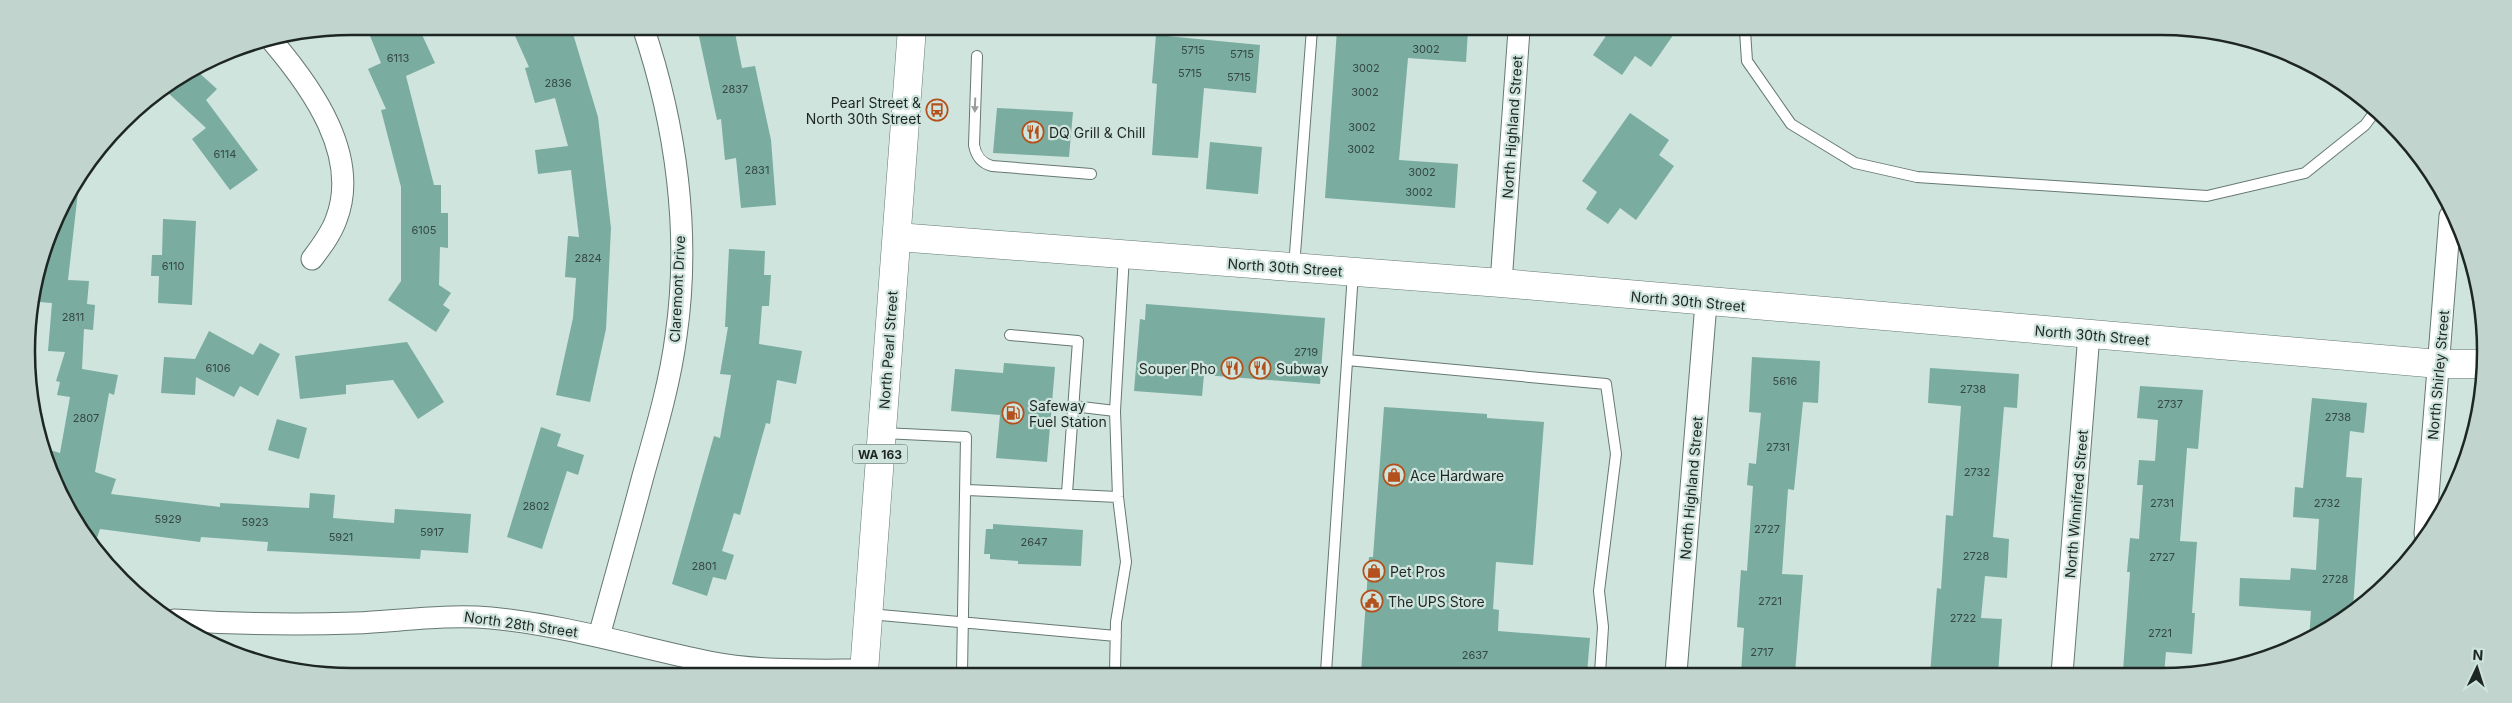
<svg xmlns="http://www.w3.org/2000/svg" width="2512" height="703" viewBox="0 0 2512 703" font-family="Inter,sans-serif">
	<rect width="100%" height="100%" fill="#cfe4dd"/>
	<path fill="#7aac9f" d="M366,26h52l17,37 -29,13 28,109h7v28h7v35l-8,-1 -1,38 12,8 -8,12 7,5 -14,22 -48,-32 13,-19v-94l-20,-77 5,-1 -18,-40 13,-6z
		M511,27h60l27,90 13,111 -5,101 -16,73 -34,-7 17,-77 3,-40 -11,-1 3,-41 11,1 -8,-67 -33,4 -3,-24 33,-4 -13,-48 -20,5 -10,-35 4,-1z
		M697,27l37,1 8,40 13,-2 16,74 5,65 -35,3 -5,-50 -11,2 -4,-41 -4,1z
		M1337,30h131l-2,32 -58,-4 -9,102 59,4 -3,44 -130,-10z
		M1610,30l66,1 -25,36 -16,-11 -13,19 -29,-20z
		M1156,35l104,10 -4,48 -52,-5 -6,70 -46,-3 5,-71 -5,-1z
		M196,70l21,19 -11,11 52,70 -28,20 -38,-51 14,-11 -41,-38z
		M997,108l76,4 -4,45 -76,-4z
		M1630,113l39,27 -10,15 15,11 -38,54 -16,-12 -12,16 -22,-15 11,-17 -15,-11z
		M1210,142l52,5 -4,47 -52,-5z
		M79,183l-11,97 21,1 -2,23 8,1 -2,25 -9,-1 -2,40 36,6 -4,20 -5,-2 -14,79 21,7 -5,15 109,13v-4l89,5 1,-15 25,2 -2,23 61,5 1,-14 76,5 -3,39 -47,-3 -1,9 -130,-7 -23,-1 1,-9 -67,-5 -1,5 -100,-13 -7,20 -50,-101 17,5 10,-56 -13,-2 3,-13 -4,-1 9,-29 -17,-1 4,-48 -13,-1 2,-25 19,-70z
		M163,219l33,2 -4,84 -34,-2 1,-27h-8l1,-21h10z
		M729,249l36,2 -1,24h7l-2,31h-7l-3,38 43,7 -6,33 -19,-4 -7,44 -4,-1 -26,92 -6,-2 -12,38 12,4 -8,25 -13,-3 -6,19 -35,-12 42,-148 6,2 11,-63 -11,-1 8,-47h-3z
		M1146,304l179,14 -5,66 -116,-9 -2,21 -68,-5 6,-72 5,1z
		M209,331l44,24 7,-12 20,11 -22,42 -18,-10 -6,11 -38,-20 -1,18 -34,-2 3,-36 31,2z
		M407,342l37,60 -26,17 -25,-39 -47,5v9l-46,5 -5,-43z
		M1752,357l68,4 -2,42 -15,-1 -9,88 -6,-1 -6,85 21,1 -8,98h-54l3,-45 -7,-1 4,-57 6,1 6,-85 -6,-1 2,-22 7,1 5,-51 -12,-1z
		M1004,363l51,4 -8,95 -51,-4 4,-43 -49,-4 4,-42 48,4z
		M1930,368l89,6 -2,34 -13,-1 -11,130 16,2 -2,39 -22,-2 -4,42 21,1 -4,55h-68l7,-86 4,1 5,-74 7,1 8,-110 -33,-3z
		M2140,386l63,4 -5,59 -11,-1 -7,93 17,1 -5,71h3l-3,41 -26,-2 -2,22 -41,-3 7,-99h-3l3,-34 9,1 4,-54h-6l2,-25 16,1 3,-41 -21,-2z
		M2312,398l55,5 -3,30 -14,-2 -4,46 16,1 -9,130 -44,32 2,-29 -72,-5 1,-28 50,2 1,-12 25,2 3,-51 -26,-2 2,-30 8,1z
		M1384,407l103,7v4l57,4 -11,143 -37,-3 -3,47 6,1 -1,21 92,7 -3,35 -226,-1 8,-115h4z
		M277,419l30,9 -8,31 -31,-9z
		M541,427l20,7 -4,12 27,9 -6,20 -11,-4 -25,78 -35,-12z
		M993,524l90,6 -2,36 -63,-2v-3l-28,-2v-5h-6l2,-25h7z"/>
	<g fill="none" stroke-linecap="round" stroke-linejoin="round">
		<g stroke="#667873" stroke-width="12">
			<path id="service" d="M1745,31l2,30 44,63 64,39 62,14 290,19 98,-23 60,-48 9,-12
				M977,56l-3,89c2,11 7,18 18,21l99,8
				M1294,267l18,-238
				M1010,335l68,6 -11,152
				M1347,360l259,24 10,70 -17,137 4,36 -3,46
				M1073,406l42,5
				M883,433l83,4 -4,235
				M967,490l151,7
				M869,614l247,22
				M1115,672l1,-50 10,-60 -8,-65 -3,-86 9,-156
				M1326,672l27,-399"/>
		</g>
		<g stroke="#667873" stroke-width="23">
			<path id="minor" d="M273,42c39,46 88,114 63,178 -5,14 -15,27 -24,39
				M1501,283l18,-253
				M2425,534l25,-318
				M174,620c60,4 121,5 181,3 45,-2 91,-9 136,-5 74,7 146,29 218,44 51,10 104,8 155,8
				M599,636c15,-54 30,-107 44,-160 13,-46 27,-93 33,-140 15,-103 0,-211 -33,-309
				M1676,673l30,-370
				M2062,674l27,-340"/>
		</g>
		<g stroke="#667873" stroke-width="29">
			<path id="secondary" d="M897,237l604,46 938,81h41"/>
		</g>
		<g stroke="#667873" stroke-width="29">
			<path id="primary" d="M864,672l48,-644"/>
		</g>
		<use href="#service" stroke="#fff" stroke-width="10"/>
		<use href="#minor" stroke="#fff" stroke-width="21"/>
		<use href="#secondary" stroke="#fff" stroke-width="28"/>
		<use href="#primary" stroke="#fff" stroke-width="28"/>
	</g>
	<defs><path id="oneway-solid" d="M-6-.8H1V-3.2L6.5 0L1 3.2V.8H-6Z" transform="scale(1.25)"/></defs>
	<use fill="#9a9d9c" href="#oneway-solid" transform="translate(975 105) rotate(92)"/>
	<defs>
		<g id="bus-ring" transform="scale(1.125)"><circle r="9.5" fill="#cfe4dd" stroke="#b4501c" stroke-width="1.5"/><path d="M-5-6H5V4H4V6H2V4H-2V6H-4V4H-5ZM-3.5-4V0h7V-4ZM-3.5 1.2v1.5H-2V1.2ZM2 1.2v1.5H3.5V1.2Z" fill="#b4501c"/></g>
		<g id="restaurant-ring" transform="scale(1.125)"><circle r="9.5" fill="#cfe4dd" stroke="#b4501c" stroke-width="1.5"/><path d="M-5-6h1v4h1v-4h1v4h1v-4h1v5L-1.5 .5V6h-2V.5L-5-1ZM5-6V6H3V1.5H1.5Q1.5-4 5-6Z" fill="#b4501c"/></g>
		<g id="fuel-ring" transform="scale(1.125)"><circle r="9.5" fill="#cfe4dd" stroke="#b4501c" stroke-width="1.5"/><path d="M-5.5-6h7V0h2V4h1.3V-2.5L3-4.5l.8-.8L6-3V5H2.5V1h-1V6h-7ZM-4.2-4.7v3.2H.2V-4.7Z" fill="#b4501c"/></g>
		<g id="shop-ring" transform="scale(1.125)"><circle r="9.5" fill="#cfe4dd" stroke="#b4501c" stroke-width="1.5"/><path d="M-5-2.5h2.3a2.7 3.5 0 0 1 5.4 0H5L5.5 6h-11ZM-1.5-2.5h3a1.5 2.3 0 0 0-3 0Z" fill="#b4501c"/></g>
		<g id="civic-ring" transform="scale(1.125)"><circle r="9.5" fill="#cfe4dd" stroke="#b4501c" stroke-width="1.5"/><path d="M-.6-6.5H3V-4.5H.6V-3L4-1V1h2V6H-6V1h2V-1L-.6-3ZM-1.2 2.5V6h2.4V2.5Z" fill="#b4501c"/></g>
	</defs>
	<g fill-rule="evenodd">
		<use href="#bus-ring" x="937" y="110"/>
		<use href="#restaurant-ring" x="1033" y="132"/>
		<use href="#restaurant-ring" x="1232" y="368"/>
		<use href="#restaurant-ring" x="1260" y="368"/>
		<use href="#fuel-ring" x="1013" y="413"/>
		<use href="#shop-ring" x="1394" y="475"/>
		<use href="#shop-ring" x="1374" y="571"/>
		<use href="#civic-ring" x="1372" y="601"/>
	</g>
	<g text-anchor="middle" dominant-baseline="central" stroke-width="4.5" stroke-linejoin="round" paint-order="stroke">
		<g font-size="11" fill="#354842">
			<text x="1426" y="49">3002</text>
			<text x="1193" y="50">5715</text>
			<text x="1242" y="54">5715</text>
			<text x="398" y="58">6113</text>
			<text x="1366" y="68">3002</text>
			<text x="1190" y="73">5715</text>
			<text x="1239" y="77">5715</text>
			<text x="558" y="83">2836</text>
			<text x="735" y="89">2837</text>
			<text x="1365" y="92">3002</text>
			<text x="1362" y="127">3002</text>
			<text x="1361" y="149">3002</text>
			<text x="225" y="154">6114</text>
			<text x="757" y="170">2831</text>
			<text x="1422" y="172">3002</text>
			<text x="1419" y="192">3002</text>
			<text x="424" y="230">6105</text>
			<text x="588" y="258">2824</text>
			<text x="173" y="266">6110</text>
			<text x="73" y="317">2811</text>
			<text x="1306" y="352">2719</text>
			<text x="218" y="368">6106</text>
			<text x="1785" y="381">5616</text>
			<text x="1973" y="389">2738</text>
			<text x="2170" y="404">2737</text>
			<text x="2338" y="417">2738</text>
			<text x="86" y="418">2807</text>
			<text x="1778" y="447">2731</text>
			<text x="1977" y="472">2732</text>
			<text x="2162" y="503">2731</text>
			<text x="2327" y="503">2732</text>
			<text x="536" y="506">2802</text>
			<text x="168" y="519">5929</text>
			<text x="255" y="522">5923</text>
			<text x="1767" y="529">2727</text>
			<text x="432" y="532">5917</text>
			<text x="341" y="537">5921</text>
			<text x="1034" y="542">2647</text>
			<text x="1976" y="556">2728</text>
			<text x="2162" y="557">2727</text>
			<text x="704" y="566">2801</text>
			<text x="2335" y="579">2728</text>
			<text x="1770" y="601">2721</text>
			<text x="1963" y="618">2722</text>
			<text x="2160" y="633">2721</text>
			<text x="1762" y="652">2717</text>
			<text x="1475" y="655">2637</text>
		</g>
		<rect fill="#cfe4dd" stroke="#535f5b" stroke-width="1" x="852.5" y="444.5" width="55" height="19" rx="4"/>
		<g font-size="12" font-weight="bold" fill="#1e2623">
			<text x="880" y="454">WA 163</text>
		</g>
		<g font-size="14" fill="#1e2623" stroke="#cfe4dd" text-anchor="start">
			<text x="921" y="102" text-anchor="end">Pearl Street &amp;<tspan x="921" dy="16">North 30th Street</tspan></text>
			<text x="1049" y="132">DQ Grill &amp; Chill</text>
			<text x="1216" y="368" text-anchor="end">Souper Pho</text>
			<text x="1276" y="368">Subway</text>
			<text x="1029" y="405">Safeway<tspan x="1029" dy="16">Fuel Station</tspan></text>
			<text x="1410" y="475">Ace Hardware</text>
			<text x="1390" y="571">Pet Pros</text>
			<text x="1388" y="601">The UPS Store</text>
		</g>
		<g font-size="14" fill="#1e2623" stroke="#cfe4dd">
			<text transform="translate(1512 127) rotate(-86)">North Highland Street</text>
			<text transform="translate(1285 267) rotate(4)">North 30th Street</text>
			<text transform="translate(677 289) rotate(-87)">Claremont Drive</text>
			<text transform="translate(1688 301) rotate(5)">North 30th Street</text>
			<text transform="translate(2092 335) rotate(5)">North 30th Street</text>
			<text transform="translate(888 350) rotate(-86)">North Pearl Street</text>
			<text transform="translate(2438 375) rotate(-85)">North Shirley Street</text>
			<text transform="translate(1691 488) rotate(-85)">North Highland Street</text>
			<text transform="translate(2076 504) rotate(-85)">North Winnifred Street</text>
			<text transform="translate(521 624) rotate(8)">North 28th Street</text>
		</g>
	</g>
	<path d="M0 0H2512V703H0ZM351 35H2161A316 316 0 0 1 2477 351V352A316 316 0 0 1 2161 668H351A316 316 0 0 1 35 352V351A316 316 0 0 1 351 35Z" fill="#c1d5ce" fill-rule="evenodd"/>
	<path fill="none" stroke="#1e2623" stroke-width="2.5" d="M351 35H2161A316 316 0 0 1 2477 351V352A316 316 0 0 1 2161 668H351A316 316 0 0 1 35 352V351A316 316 0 0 1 351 35Z"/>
	<g transform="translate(2477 668) rotate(4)" stroke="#cfe4dd" stroke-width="4" paint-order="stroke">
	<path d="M0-4L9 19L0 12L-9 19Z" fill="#1e2623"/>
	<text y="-8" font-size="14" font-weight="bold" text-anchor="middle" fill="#1e2623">N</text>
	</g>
</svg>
